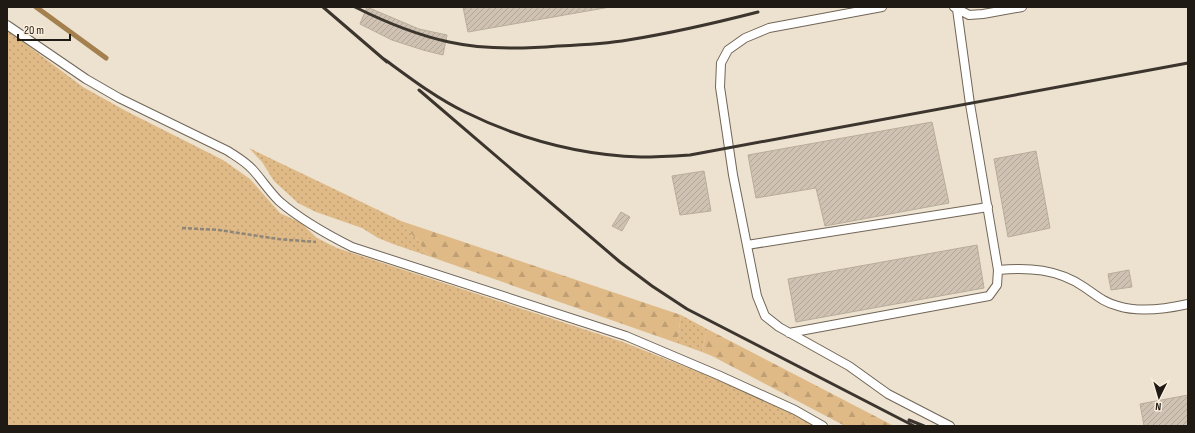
<svg xmlns="http://www.w3.org/2000/svg" width="1195" height="433" viewBox="0 0 1195 433" font-family="'Sofia Sans Condensed',sans-serif">
	<defs>
		<pattern id="grass-dots" width="8" height="8" patternUnits="userSpaceOnUse"><rect width="8" height="8" fill="#dfba86"/><path d="M2 2h.1M6 6h.1" fill="none" stroke="#bf9f73" stroke-width="1.8" stroke-linecap="round"/></pattern>
		<pattern id="forest-firs" width="22" height="20" patternUnits="userSpaceOnUse"><rect width="22" height="20" fill="#dfba86"/><path d="M5 1l3.5 6h-7zM16 11l3.5 6h-7z" fill="#bf9f73"/></pattern>
		<pattern id="building-hatch" width="6" height="6" patternUnits="userSpaceOnUse"><rect width="6" height="6" fill="#cfc2b2"/><path d="M-1 1l2-2M0 6l6-6M5 7l2-2" fill="none" stroke="#b1a698"/></pattern>
	</defs>
	<rect width="100%" height="100%" fill="#ede1cf"/>
	<path fill="url(#grass-dots)" d="M7,30l76,57 43,24 97,49 27,19 30,34 21,10 16,15 20,10 286,94 88,35 84,38 19,11h-807z
		M249,148l152,73 4,7 14,13 5,10 10,7 -41,-14 -15,-6 -16,-10 -46,-16 -18,-9 -24,-22 -12,-19z
		M681,315l26,14 -5,23 -25,-9z"/>
	<path fill="url(#forest-firs)" d="M401,221l280,94 -4,28 -243,-85 -10,-7 -5,-10 -14,-13z
		M707,329l187,97h-49l-133,-70 -10,-4z"/>
	<g fill="none" stroke-linecap="round" stroke-linejoin="round">
		<path stroke="#a3804d" stroke-width="5" d="M36,7l70,51"/>
	</g>
	<path fill="url(#building-hatch)" stroke="#b8ac9b" d="M367,7l52,22 28,6 -4,20 -20,-5 -31,-10 -32,-16z
		M463,7h147l-142,25z
		M932,122l17,81 -124,23 -9,-38 -60,10 -8,-43z
		M1036,151l14,77 -42,9 -14,-78z
		M704,171l7,40 -31,4 -8,-39z
		M621,212l9,5 -8,14 -10,-5z
		M977,245l7,43 -188,34 -8,-43z
		M1129,270l3,17 -21,3 -3,-16z
		M1188,395v31h-44l-4,-22z"/>
	<g fill="none" stroke-linecap="round" stroke-linejoin="round">
		<g stroke="#716657" stroke-width="10">
			<path id="service" d="M882,7l-113,21 -24,10 -17,12 -7,13 -1,24 13,88 24,121 8,20 14,11 70,39 39,28 62,32
				M954,7l15,8 14,-1 39,-7
				M7,25l79,54 33,19 109,53c9,6 18,11 25,19 9,10 16,21 26,31 22,19 47,33 73,46l274,89 92,39 77,35 28,16
				M747,245l241,-38
				M998,270c30,-3 60,-1 86,17 12,8 19,15 34,19 22,7 48,3 70,-2
				M789,333l200,-37 8,-11 1,-15 -28,-166 -13,-95"/>
		</g>
		<path stroke="#8e8579" stroke-width="2.5" stroke-dasharray="4 2" stroke-linecap="butt" d="M182,228l37,2 59,9 38,3"/>
		<use href="#service" stroke="#fff" stroke-width="8"/>
		<path stroke="#3b352e" stroke-width="3" d="M323,7l64,55
			M355,7c30,15 62,28 94,35 36,8 73,7 109,4 23,-1 47,-2 70,-6 44,-7 87,-17 130,-28
			M384,59c26,19 52,39 81,53 55,27 115,43 176,45 16,0 33,-1 49,-2l498,-92
			M419,90l201,172 32,24 35,23 227,117
			M909,420l15,6"/>
	</g>
	<rect width="1195" height="433" fill="none" stroke="#1f1a14" stroke-width="16"/>
	<g transform="translate(1159 397) rotate(185)" stroke="#fbeedc" stroke-width="3" paint-order="stroke">
	<path d="M0-3L7 15L0 10L-7 15Z" fill="#1f1a14"/>
	<text y="-6" font-size="11" font-weight="bold" text-anchor="middle" fill="#1f1a14">N</text>
	</g>
	<path d="M18 34v6h52v-6" fill="none" stroke="#1f1a14" stroke-width="2"/>
	<text x="24" y="34" font-size="12" fill="#1f1a14" stroke="#fbeedc" stroke-width="3" paint-order="stroke">20 m</text>
</svg>
